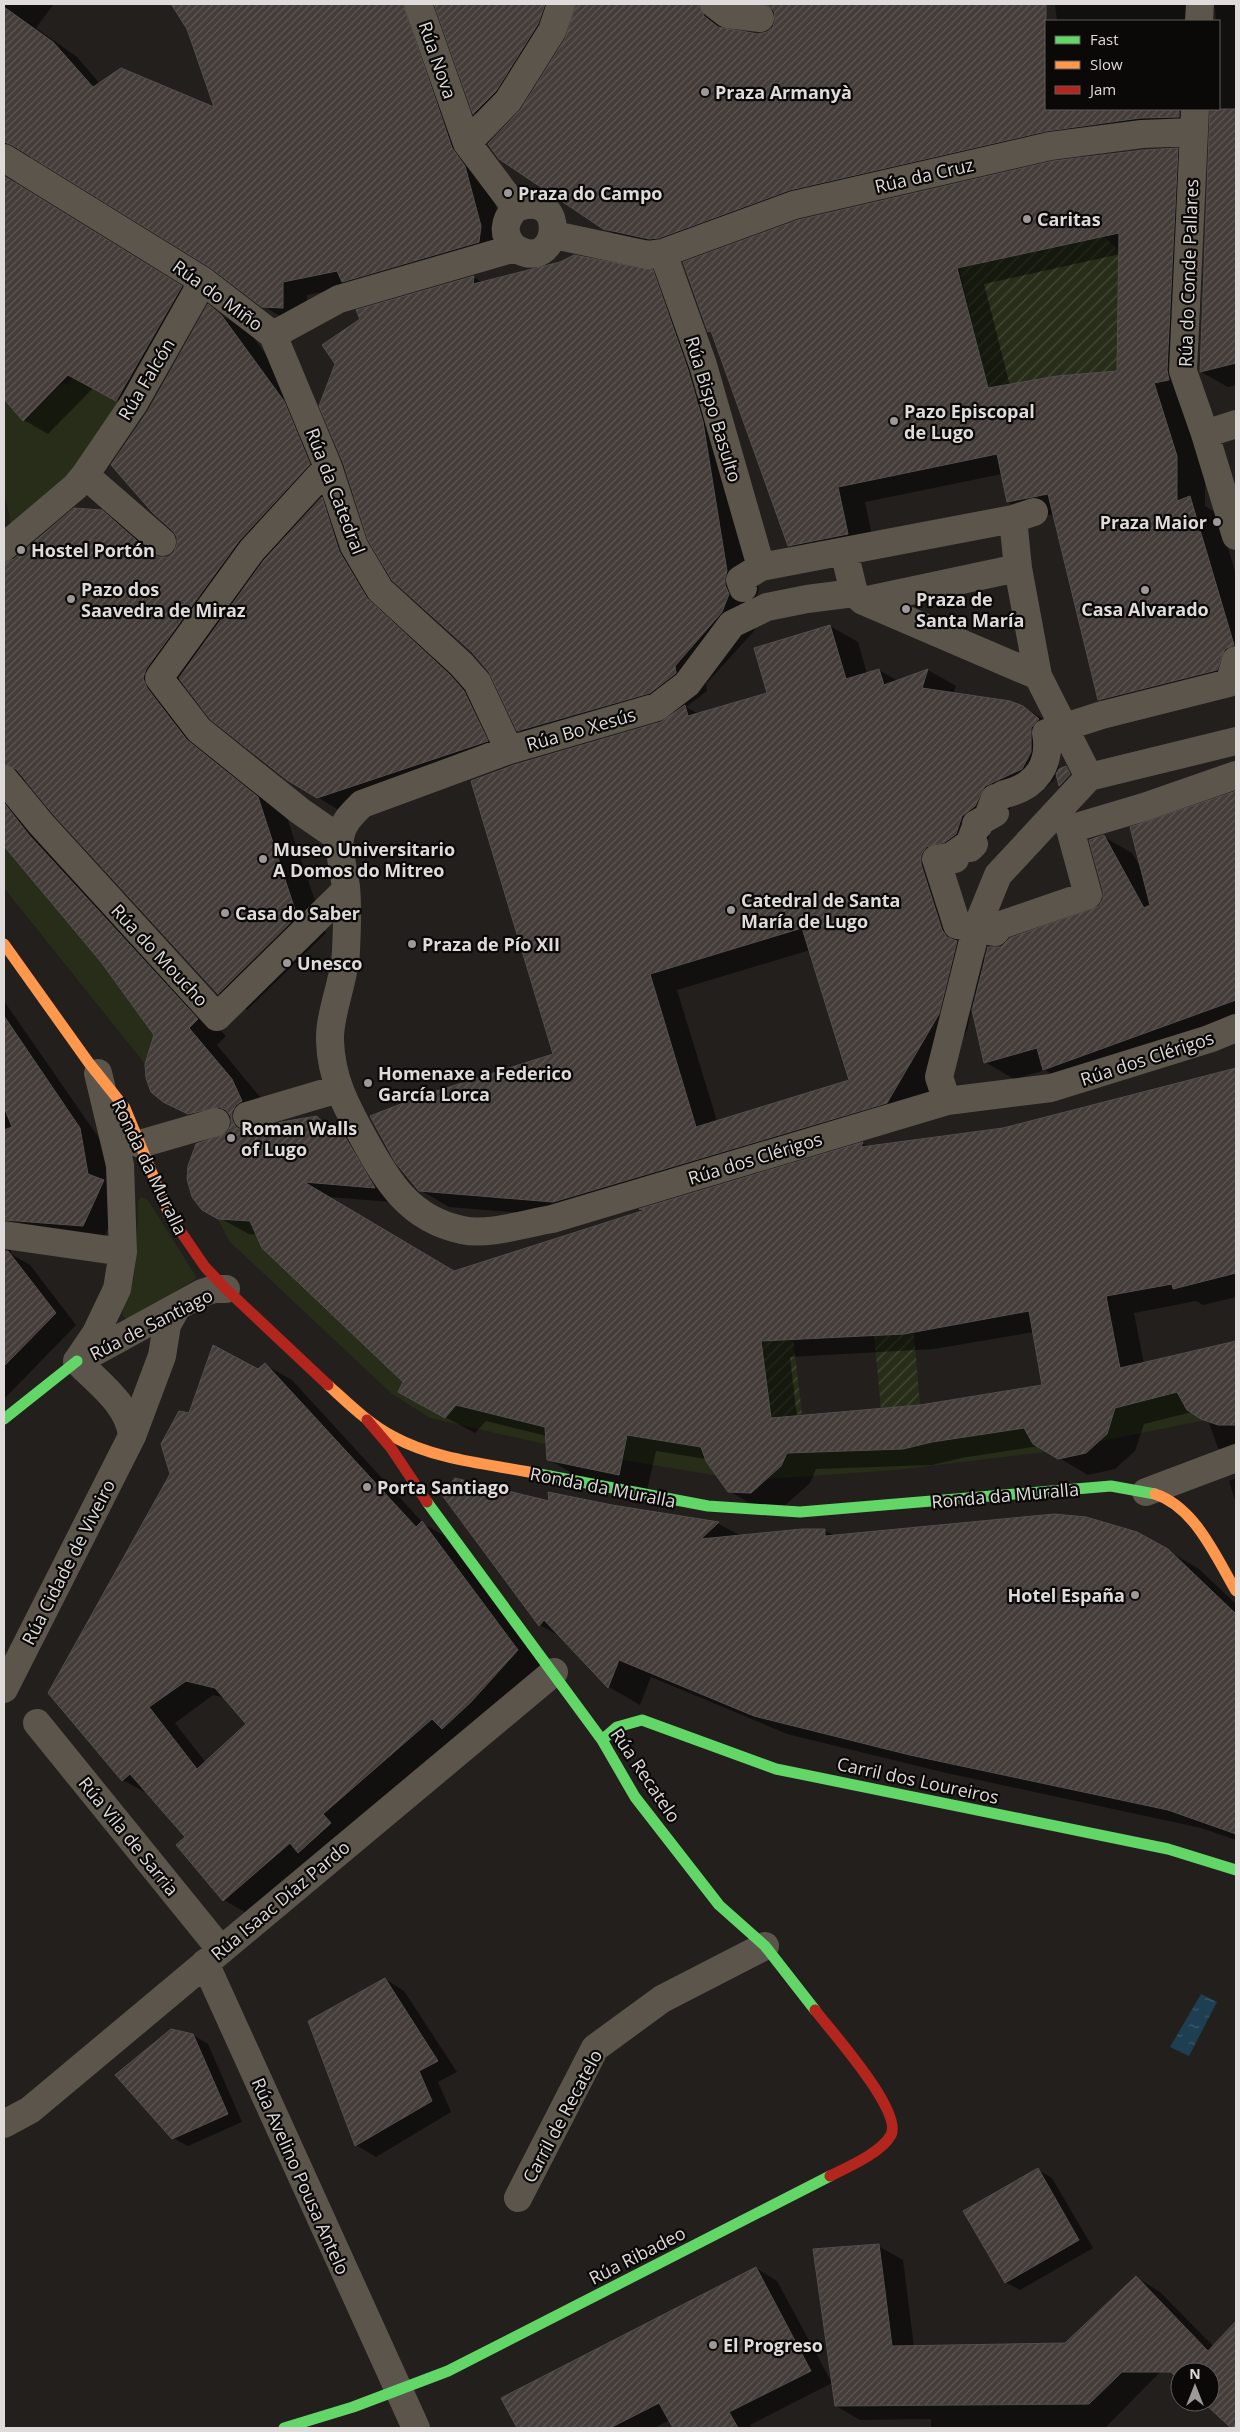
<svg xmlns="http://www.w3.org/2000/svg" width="1240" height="2432" viewBox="0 0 1240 2432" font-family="'Open Sans',sans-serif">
	<defs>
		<pattern id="garden-furrows" width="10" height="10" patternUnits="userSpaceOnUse" patternTransform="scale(1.25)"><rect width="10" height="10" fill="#282d19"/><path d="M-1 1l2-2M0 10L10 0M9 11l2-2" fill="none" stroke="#474b3a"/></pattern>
		<pattern id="water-ripples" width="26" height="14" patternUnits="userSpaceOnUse" patternTransform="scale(1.25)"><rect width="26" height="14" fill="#1d3f51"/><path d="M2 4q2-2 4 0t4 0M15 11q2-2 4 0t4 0" fill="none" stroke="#3d5a69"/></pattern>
		<pattern id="building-hatch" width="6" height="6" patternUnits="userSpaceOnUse" patternTransform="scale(1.25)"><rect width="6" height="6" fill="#433c38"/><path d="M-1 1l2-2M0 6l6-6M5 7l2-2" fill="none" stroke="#5e5854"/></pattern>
	</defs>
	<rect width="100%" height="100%" fill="#221f1d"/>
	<path fill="#282d19" d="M73,376l49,27 -35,54 -75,72 -8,-37v-93l20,22 39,-38 5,2z
		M4,846l97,116 57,78 -13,24 -141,-176z
		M141,1197l7,3 49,78 -69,43 -6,-6c0,-12 8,-23 11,-34 5,-26 4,-53 5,-80z
		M248,1216l14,32 141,134 -5,10 47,26 11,-13 89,22 79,24 3,-16 74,12 5,14 13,15 -126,-21 -163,-37 -39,-25 -162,-152 -11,-22z
		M1177,1392l10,18 19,10 -105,21 6,-7 5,-25z
		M1024,1428l9,16 13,8 -150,18 -129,9 14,-13 6,-13 116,-4 29,-7z"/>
	<path fill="url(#garden-furrows)" d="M1104,236l15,15 -2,120 -129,17 -29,-120z
		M909,1275l11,130 -39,4 -7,-74z
		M791,1320l11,94 -31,4 -6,-47 -10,-43z"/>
	<path fill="url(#water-ripples)" d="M1201,1994l16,8 -28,54 -19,-9z"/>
	<path fill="#0007" fill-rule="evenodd" d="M4,4l49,1 -17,23 41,29 23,27 116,26 -30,-86 -7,-10 -3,-10h260l-6,3 59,174 16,60 -153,45 -45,9v26l-20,-1 -24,-14 -51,-39 -177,-110h-14l-9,15 2,9 6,6 185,114 -64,113 -48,-26 -45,46 -24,-14 -20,-23z
		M436,4h142l-80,123 -24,-14z
		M621,4h69l4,2v-2h49l-17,22 4,5 36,3 8,-6 2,-11 -14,-3 -18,-10h297l7,17 -2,88h173v-88h-3l-1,-14 -4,14h-154l-2,-17h181v381l-8,2 -27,-15 -1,-3 12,-256 -3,3 -3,16 -132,14 -256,59 -131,48 -55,-9 -28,-16 -7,-184z
		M1177,150l28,16 -10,221 10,86v33l13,8 18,61v113l-109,27 -28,-16 -45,-185 -19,4 -27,-16 -6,-28 -137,28 10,48 -58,11 -28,-16 -75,-211 -5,-3zM1120,254l-2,118 -108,14 -26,-102z
		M652,271l32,19 51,151 24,149 -3,7 4,16 -6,18 -48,53 1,7 -21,16 13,7 69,-21 62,-67 28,16 9,32 12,-4 19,11 30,-11 28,16 -3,8 70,13 29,17 7,20v25l-5,11 -9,8 -31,14 -11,20 -13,11 -5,17 -36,21 24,81 13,7 15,-11 100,-42 4,-8 -1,-61 28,16 9,15 -9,-40 104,-35v233l-163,60 -28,-16 -31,9 -29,-17 -13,-55 -5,23 -52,89 -333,99 -133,-11 -29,-17 135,-135 107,-332 15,-11 -127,37 -32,-19 -160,-419 116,-34 9,6zM810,950l40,131 -133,40 -40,-131z
		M208,306l43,28 61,85 26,62 -16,18 26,15 18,54 111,124 37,64 -170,57 -27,-16 -137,-119 -5,7 111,130 40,118 -79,77 -29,-17 -191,-212 -4,2 35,69 168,184 -9,9 43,52 11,21 -6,3 -5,9 57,-12 52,28 34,57 -74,-6 126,75 189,-61 -2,-1 221,-66 7,3 133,-18 233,-60v228l-33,8 -7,-4 -62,12 10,51 92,-22v116l-18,-10 -9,-25 -17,-11 -48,12 -9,27 -20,18 -27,6 -49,-29 -78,12 -29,7 -116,4 -6,14 -29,26 -23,-1 -29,-17 -23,-32 -50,-8 -9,39 -70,-14 -29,-17 -1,-23 -61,-15 -11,12 -47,-25 -170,-173 -9,-1 -46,-25 30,-84 -15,5 -54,-29 -9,-67 -53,-73 -98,-117v-281l98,-51 29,17 34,29 10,-5 3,-7v-10l-25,-25 -4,-100zM1034,1332l10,54 -124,21 -123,10 -7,-60 144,-8z
		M4,1001l97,140 8,43 16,9 -21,44 -100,-6z
		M4,1232l7,9v13l19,11 46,60 -72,74z
		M265,1365l27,15 132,144 24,14 96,127 -294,250 -26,-15 -38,-63 -36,-42 -27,-15 48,-306 19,-59zM213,1695l13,3 22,27 -42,38 -31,-40z
		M1236,1478v25l-7,-22z
		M550,1503l62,4 107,17 22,12 83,-6 11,6 332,14 32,19 37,35v236l-35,-12 -259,-56 -155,-38 -136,-57 -11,28 -31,-18 -46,-49 -23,-13z
		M385,1979l19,12 53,81 -19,10 13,30 -75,45 -20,-12z
		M193,2035l15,9 34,78 -54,24 -15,-8z
		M1038,2170l14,8 41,70 -73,42 -15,-8z
		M878,2246l25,14 11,87 151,-3 71,-67 24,15 54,55 22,-24v105h-3l-28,-26h5v-30h-30v7l-14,-13 -61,62h-174v-9l-71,1 -24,-14z
		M756,2268l21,13 55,102 -82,42 2,3h-78l-4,-8 -16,8h-136l-15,-29z"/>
	<path fill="url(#building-hatch)" stroke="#524f4e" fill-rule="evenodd" d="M171,4h232l49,144 13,18 16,60 -2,16 -137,40 -5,-11 -54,11v26l-21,-1 -51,-39 -199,-123 -8,-3v-135l49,35 40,45 28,-19 93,39 -27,-78z
		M434,4h111l-7,20 -42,67 -23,23z
		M576,4h123l5,12 14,11 40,7 9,-2 6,-5 2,-7 -1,-9 -9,-7h281v105h133v8l-39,1 -93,13 -257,59 -131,48 -10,1 -46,-10 -104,-70 -11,-15 33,-35 44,-70z
		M1210,109h26v254l-36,9z
		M1178,148l-11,222 2,10 -15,3 23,73v45l13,-5 44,149 -9,4 -8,21 -119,30 -50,-206 -41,8 -10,-48 -159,33 10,47 -60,12 -77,-215 -3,1 -25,-70 115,-42 255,-59 90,-11zM1119,233l-2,138 -60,5 -69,12 -31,-120z
		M4,176l178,110 -66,115 -48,-26 -45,46 -19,-22z
		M574,255l79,15 35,100 15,52 24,149 -2,7v7l4,9 -7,18 -47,54 1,7 -26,20 -133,38 -28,-59 -17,-20 -80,-72 -24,-40 -25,-78 -24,-56 16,-42 -13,-19 38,-26 -4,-9 118,-34 -1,8 87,-22z
		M208,304l14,12 62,85 26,63 -71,77 -93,128 -3,9 4,10 40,52 71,57 39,119 -79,78 -165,-180 -37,-45 -12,-5v-202l10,-3 60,-51 28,2 50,44 7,3h9l6,-5 3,-8v-7l-4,-6 -21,-19 -41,-47 37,-54z
		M322,497l17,54 28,47 83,77 14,16 24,50 -171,57 -30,-18 -77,-61 -31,-41 85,-118z
		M830,625l16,54 33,-10 5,16 44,-16 -6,19 88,13 13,5 16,13 -8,9v24l-9,17 -37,17 -10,20 -13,10 -6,18 -11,8 -19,5 -5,8v9l21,66 5,7 10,4 -18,73 -52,89 -334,99 -134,-11 -24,-29 -25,-46 54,-21 129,-41 -82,-273 43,-16 147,-43 24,-17 3,11 79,-23 -13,-45zM802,928l47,152 -153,47 -46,-153z
		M1066,766l4,8 -11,12 -3,-12 3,-5z
		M1236,791v209l-193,70 -6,-22 -53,15 -12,-53 16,-63h13l9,-9 89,-32 4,-7v-8l-14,-51 15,-5 40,73 6,-3 -20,-78z
		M4,803l25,32 169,184 -9,9 43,51 10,22 -6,4 -4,7v8l4,7 7,4h8l30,-9 36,-6 14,16 9,-4 35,60 -71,-6 150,89 191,-61 -6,-1 224,-67 -2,5 142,-19 233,-60v205l-63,16 -1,-5 -66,12 14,72 116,-27v84h-18l-17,-6 -14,-9 -10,-18 -62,16 -8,26 -21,19 -28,6 -25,-15 -9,-16 -92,14 -29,7 -116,4 -6,13 -30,27 -23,-1 -22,-31 -5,-14 -74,-12 -8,40 -72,-15 -2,-33 -89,-22 -11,13 -47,-26 5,-10 -141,-134 -12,-27 -32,-2 -16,-9 -10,-13 -5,-18 1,-13 8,-22 31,-11 4,-8v-8l-5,-7 -7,-3 -31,7 -25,-12 -12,-10 -5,-14 -1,-14 9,-29 -53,-73 -97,-116zM1029,1311l13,74 -122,20 -149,13 -10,-77 143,-7z
		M4,1016l76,112 8,46 16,6 -21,46 -79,-6v-90l8,-3 -8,-20z
		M4,1251h4l48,62 -52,53z
		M213,1345l45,24 7,-6 151,164 6,-6 96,129 -47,52 -29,27 -10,-10 -109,95 8,9 -33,30 -8,-10 -67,58 -47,-56 9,-8 -55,-63 -8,7 -74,-88 122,-219 -9,-30 18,-33 10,2zM186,1681l29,7 31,36 -49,45 -48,-62z
		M455,1478l94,23 -1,-9 64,13 107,17 -18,17 101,-10h23v7l229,-22 32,3 51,15 31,17 68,65v220l-68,-24 -258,-55 -156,-39 -135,-56 -11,28 -64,-68 -5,6 -97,-131z
		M385,1978l53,83 -19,10 13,30 -77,45 -47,-125z
		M171,2029l22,5 35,80 -56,25 -57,-64z
		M1038,2168l41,72 -74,43 -42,-72z
		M879,2244l13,102 173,-3 71,-67 72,75 28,-30v107h-5l-28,-26h7v-30h-30v9l-9,-9h-49l-33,32 -254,2 -22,-157z
		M756,2267l55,104 -82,41 9,16h-65l-14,-25 -49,25h-93l-16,-30z"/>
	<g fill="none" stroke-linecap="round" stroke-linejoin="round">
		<path stroke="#5c554c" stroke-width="28" d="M714,4l13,10 33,4
			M1199,21l1,-17
			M1195,109l-12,262 22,63
			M467,143l41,-42 44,-70 9,-27
			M4,158l199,123 70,54 55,132 26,79 26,44 81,74 16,18 32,68
			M554,235l94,20 15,-2 131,-48 256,-59 92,-12 51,-2
			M515,248c-14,-13 -11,-28 1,-40
			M663,253l40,112 58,202
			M273,335l66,-36 176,-51c45,28 55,-61 1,-40l-49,-65 -49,-139
			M1236,424l-31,10 31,102
			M328,467l-76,83 -93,128 40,52 101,81 39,27
			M85,475l77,67
			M1034,512l-21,7 5,49 20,108 51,101
			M4,547l71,-60 10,-12 49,-72 69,-122
			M844,551l10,42 9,8 175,75
			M743,588l-3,-8 21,-13 252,-48
			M854,593l-47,6 -40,8 -35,17 -45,60 -30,23 -148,43 -147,54c-10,10 -20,19 -22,34 -2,12 4,35 6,49 2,20 1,43 0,64 -1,28 -17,63 -16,89 1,39 16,66 34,99 24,44 46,80 98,91 26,6 65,-7 90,-11l395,-118 104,-13 158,-49 27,-11
			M863,601l155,-33
			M1236,660l-7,23 -127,32 -56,18c6,32 -11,54 -41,61 -6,1 -3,4 -10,4l-5,13 5,2 -19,11 3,1 -4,4 -5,13 4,2 -4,4 -4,-2 -13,9 2,4 -6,1 -2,-3 -11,2 21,66 38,7 6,-7 87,-30 -18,-66 74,-22 92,-32
			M4,779l37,45 176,193 129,-127
			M947,1101l-8,-24 37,-148 22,-54 91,-98 147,-36
			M247,1116l91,-27
			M140,1144l76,-22
			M4,1235l119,17
			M77,1361l19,-28 21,-44 6,-37 -3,-87 -22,-92
			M77,1361c21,22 52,43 55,75
			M78,1361l124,-68 12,-4h12
			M1146,1492l90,-34
			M4,1689l128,-253 30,-80 5,-31 9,-16
			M37,1723l184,227
			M205,1963l211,465
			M4,2124l26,-14 524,-438
			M518,2198l77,-150 67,-49 103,-53"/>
		<path stroke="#63d668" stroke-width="11" d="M4,1419l73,-58
			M534,1473l174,33 92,6 311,-26 44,8
			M427,1502l175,238 33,57 84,108 46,41 50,64
			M602,1740l15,-13 25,-7 134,49 392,80 68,21
			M284,2428l69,-21 95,-36 382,-195"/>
		<path stroke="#ff974d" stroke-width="11" d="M4,944l85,119 36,45 44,106 10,15
			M328,1385c21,19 41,39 66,52 42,23 95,27 140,36
			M1155,1494c40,13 61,63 81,97"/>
		<path stroke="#b3261e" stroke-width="11" d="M179,1229l26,38 21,22 102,96
			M367,1420l24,28 36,54
			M815,2010c16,21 88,101 76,125 -10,18 -43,32 -61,41"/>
	</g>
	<g fill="#9d9998" stroke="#0b0908" stroke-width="2">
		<circle cx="705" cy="92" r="5"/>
		<circle cx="508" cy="193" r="5"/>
		<circle cx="1027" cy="219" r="5"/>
		<circle cx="894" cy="421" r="5"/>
		<circle cx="1217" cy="522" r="5"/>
		<circle cx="21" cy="550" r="5"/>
		<circle cx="1145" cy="590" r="5"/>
		<circle cx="71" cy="599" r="5"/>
		<circle cx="906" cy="609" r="5"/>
		<circle cx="263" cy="859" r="5"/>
		<circle cx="731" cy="910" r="5"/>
		<circle cx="225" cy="913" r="5"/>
		<circle cx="412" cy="944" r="5"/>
		<circle cx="287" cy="963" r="5"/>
		<circle cx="368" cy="1083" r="5"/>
		<circle cx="231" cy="1138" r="5"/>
		<circle cx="367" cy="1487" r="5"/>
		<circle cx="1135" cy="1595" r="5"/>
		<circle cx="713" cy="2345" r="5"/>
	</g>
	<g text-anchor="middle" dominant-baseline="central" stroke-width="4.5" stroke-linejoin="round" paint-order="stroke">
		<g font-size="18" fill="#dfdbda" stroke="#0b0908">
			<text transform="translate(438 60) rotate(71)">Rúa Nova</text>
			<text transform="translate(924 175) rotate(-13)">Rúa da Cruz</text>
			<text transform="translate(1188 273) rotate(-88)">Rúa do Conde Pallares</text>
			<text transform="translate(218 295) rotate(36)">Rúa do Miño</text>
			<text transform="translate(146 379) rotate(-59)">Rúa Falcón</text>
			<text transform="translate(714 409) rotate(73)">Rúa Bispo Basulto</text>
			<text transform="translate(336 491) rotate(69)">Rúa da Catedral</text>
			<text transform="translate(581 729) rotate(-16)">Rúa Bo Xesús</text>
			<text transform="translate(160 955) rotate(47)">Rúa do Moucho</text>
			<text transform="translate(1147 1058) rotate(-18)">Rúa dos Clérigos</text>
			<text transform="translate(755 1158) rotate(-17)">Rúa dos Clérigos</text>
			<text transform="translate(150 1167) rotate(64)">Ronda da Muralla</text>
			<text transform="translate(151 1324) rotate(-27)">Rúa de Santiago</text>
			<text transform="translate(603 1487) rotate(11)">Ronda da Muralla</text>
			<text transform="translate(1005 1495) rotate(-5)">Ronda da Muralla</text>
			<text transform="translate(68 1562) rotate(-63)">Rúa Cidade de Viveiro</text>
			<text transform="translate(646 1775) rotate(56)">Rúa Recatelo</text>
			<text transform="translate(918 1780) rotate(12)">Carril dos Loureiros</text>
			<text transform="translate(129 1836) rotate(51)">Rúa Vila de Sarria</text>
			<text transform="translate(280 1900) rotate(-40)">Rúa Isaac Díaz Pardo</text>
			<text transform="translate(562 2116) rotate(-62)">Carril de Recatelo</text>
			<text transform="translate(301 2176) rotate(66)">Rúa Avelino Pousa Antelo</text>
			<text transform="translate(637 2255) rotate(-27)">Rúa Ribadeo</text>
		</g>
		<g font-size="18" font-weight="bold" fill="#dfdbda" stroke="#0b0908" text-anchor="start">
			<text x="715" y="92">Praza Armanyà</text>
			<text x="518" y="193">Praza do Campo</text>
			<text x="1037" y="219">Caritas</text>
			<text x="904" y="411">Pazo Episcopal<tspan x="904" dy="21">de Lugo</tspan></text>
			<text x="1207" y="522" text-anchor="end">Praza Maior</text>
			<text x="31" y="550">Hostel Portón</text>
			<text x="81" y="589">Pazo dos<tspan x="81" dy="21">Saavedra de Miraz</tspan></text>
			<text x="916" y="599">Praza de<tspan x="916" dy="21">Santa María</tspan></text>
			<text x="1145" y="609" text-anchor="middle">Casa Alvarado</text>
			<text x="273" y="849">Museo Universitario<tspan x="273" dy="21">A Domos do Mitreo</tspan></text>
			<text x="741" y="900">Catedral de Santa<tspan x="741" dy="21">María de Lugo</tspan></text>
			<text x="235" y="913">Casa do Saber</text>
			<text x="422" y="944">Praza de Pío XII</text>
			<text x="297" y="963">Unesco</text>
			<text x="378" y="1073">Homenaxe a Federico<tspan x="378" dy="21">García Lorca</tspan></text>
			<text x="241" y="1128">Roman Walls<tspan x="241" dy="21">of Lugo</tspan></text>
			<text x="377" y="1487">Porta Santiago</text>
			<text x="1125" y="1595" text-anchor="end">Hotel España</text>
			<text x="723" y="2345">El Progreso</text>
		</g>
	</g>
	<rect width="1240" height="2432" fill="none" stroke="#dfdbda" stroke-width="10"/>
	<rect x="1045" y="20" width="175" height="90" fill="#0b0908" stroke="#605d5c"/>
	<rect x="1055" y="36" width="25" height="8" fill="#63d668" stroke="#605d5c"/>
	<text x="1090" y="45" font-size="15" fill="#dfdbda">Fast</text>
	<rect x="1055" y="61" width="25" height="8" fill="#ff974d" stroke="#605d5c"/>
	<text x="1090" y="70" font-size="15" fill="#dfdbda">Slow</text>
	<rect x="1055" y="86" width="25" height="8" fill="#b3261e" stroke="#605d5c"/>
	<text x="1090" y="95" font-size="15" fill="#dfdbda">Jam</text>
	<g transform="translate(1195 2387)"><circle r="24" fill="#0b0908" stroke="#605d5c"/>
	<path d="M0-4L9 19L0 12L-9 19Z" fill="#9d9998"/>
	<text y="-8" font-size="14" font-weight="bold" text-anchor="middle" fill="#dfdbda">N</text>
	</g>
</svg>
